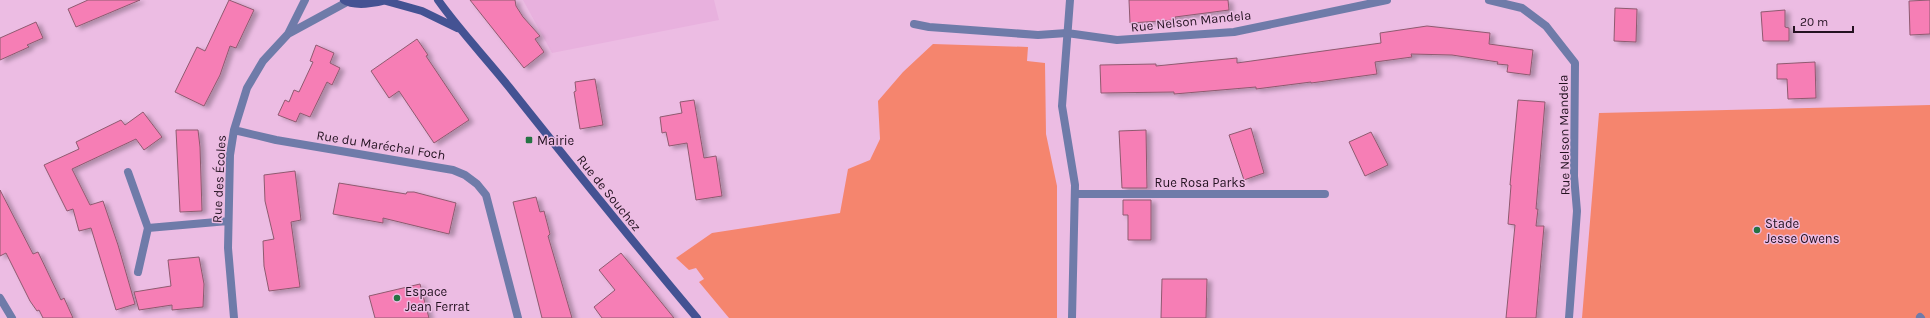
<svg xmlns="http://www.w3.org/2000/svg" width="1930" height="318" viewBox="0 0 1930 318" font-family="Karla,sans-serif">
	<defs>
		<filter id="shadow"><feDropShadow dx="4.5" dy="2.5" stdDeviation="2" flood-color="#0004"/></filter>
	</defs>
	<rect width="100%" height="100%" fill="#ecbce3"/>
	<path fill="#e8b1de" d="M523,0h191l5,20 -167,33z"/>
	<path fill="#f5856e" d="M933,44l95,3 -1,14 18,2 1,71 11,52v132h-328l-30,-36 5,-3 -8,-11 -7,2 -13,-12 36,-25 128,-20 8,-44 22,-9 10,-21 -2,-38 25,-29z
		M1930,105v213h-348l17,-205z"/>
	<path fill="#f67eb5" stroke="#8f5a70" filter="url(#shadow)" d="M88,0h52l-64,27 -8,-18z
		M229,0l25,10 -18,38 -6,-2 -10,29 -16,31 -29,-14 22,-45 8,4z
		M470,0h45l1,6 7,11 17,19 -5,3 9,13 -20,16z
		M1129,0h99l1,10 -54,7v3l-45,3z
		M1930,0v34l-20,1 -1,-34z
		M1615,8l22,1 -1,33 -22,-1z
		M1785,10v17l4,1v13h-26l-2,-29z
		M36,22l7,16 -16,7 2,2 -29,13v-22z
		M1427,26l63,7 -1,11 44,6 -3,25 -23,-3 1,-7 -11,-1 1,-2 -46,-7 -41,-1 1,3 -37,5 2,12 -66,9v-1l-55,7v-2l-82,7v-2l-73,1 -1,-28 56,-1v2l81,-8v5l144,-20 -1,-10z
		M417,39l11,16 -2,1 43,64 -35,23 -35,-52 -10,7 -18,-27z
		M316,45l18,8 -4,10 10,5 -8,17 -5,-3 -17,35 -10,-4 -4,9 -18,-7 7,-15 4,2 5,-12 5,2 14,-30 -3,-1z
		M1815,62l1,36 -28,1 -1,-20h-10v-15z
		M595,79l8,46 -23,4 -6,-37 2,-1 -1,-9z
		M694,100l10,58 12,-2 6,40 -26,4 -9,-57 -18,3 -3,-14 -4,1 -2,-16 22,-4 -2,-11z
		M1518,100l27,2 -9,107h2l-2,17h8l-8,92h-30l9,-93 -7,-1 3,-39h-1z
		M143,112l19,25 -18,13 -8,-11 -64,30 18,36 13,-4 15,44 17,59 -19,6 -25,-82 -12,3 -6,-22 -6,2 -23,-46 35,-16 -3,-7 45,-22 4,5z
		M1251,128l13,45 -20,7 -15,-45z
		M176,130h22l2,17 2,64 -22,1z
		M1146,130l1,58h-25l-3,-57z
		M1371,132l17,33 -23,11 -16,-34z
		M295,171l6,49 -10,2 9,65 -31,4 -5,-25 -1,-25 11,-2 -9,-38 -1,-26z
		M339,183l67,11 1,-2h7l42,11 -7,31 -66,-16v5l-50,-9z
		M0,190l33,64 5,-2 23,48 3,-2 9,20h-30l-4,-8 -2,1 -7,-10 -24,-48 -6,3z
		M536,197l4,15 4,-1 6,23 -2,2 24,82h-30l-29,-116z
		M1123,200h28v40h-23v-25h-5z
		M621,253l23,28 30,37h-72l-8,-11 21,-17 -16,-20z
		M199,257l5,27 -1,23 -31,3v-5l-33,5 -5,-18 37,-6 -3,-26z
		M1162,279h45l-1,39h-45z
		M420,284l9,34h-54l-6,-22z"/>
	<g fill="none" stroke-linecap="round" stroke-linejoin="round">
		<path stroke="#6f7ba9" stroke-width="8" d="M914,24l15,3 109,8 29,-2
			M1075,194h250
			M1920,317l1,1"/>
		<path stroke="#6f7ba9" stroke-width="8" d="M1070,0l-8,106 13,79 -3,133
			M1489,0l33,8 24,18 29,37 -1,113 3,35 -8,107
			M1067,33l50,7 117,-8 153,-32
			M288,34l17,-34
			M234,130l42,10 177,30 12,5 12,9 9,11 32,123
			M128,172l20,56 80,-7
			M138,272l10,-44
			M0,298l12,20
			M234,318l-6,-70 2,-93 4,-25 13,-42 16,-27 25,-27 59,-32"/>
		<path stroke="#445293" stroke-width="8" d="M344,0c10,7 33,3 43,0
			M438,0c22,31 48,58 71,87 62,78 124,155 188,231
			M386,1l36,10 35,17"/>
	</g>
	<g fill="#257343" stroke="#ecbce3" stroke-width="1.5">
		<rect x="525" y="136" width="8" height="8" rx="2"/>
		<circle cx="1757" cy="230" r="4"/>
		<circle cx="397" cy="298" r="4"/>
	</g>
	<g text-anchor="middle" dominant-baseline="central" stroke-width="3" stroke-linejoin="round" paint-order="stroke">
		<g font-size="13" fill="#241221" stroke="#ecbce3">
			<text transform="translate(1191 21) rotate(-6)">Rue Nelson Mandela</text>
			<text transform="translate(1564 135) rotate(-91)">Rue Nelson Mandela</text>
			<text transform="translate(381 145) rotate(9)">Rue du Maréchal Foch</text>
			<text transform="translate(219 179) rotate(-87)">Rue des Écoles</text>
			<text x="1200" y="182">Rue Rosa Parks</text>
			<text transform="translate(609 193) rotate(51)">Rue de Souchez</text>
		</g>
		<g font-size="13" fill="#241221" stroke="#ecbce3" text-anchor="start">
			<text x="537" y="140">Mairie</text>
			<text x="1765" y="223">Stade<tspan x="1765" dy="15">Jesse Owens</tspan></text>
			<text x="405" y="291">Espace<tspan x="405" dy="15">Jean Ferrat</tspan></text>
		</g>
	</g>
	<path d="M1794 26v6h59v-6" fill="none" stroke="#241221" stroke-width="2"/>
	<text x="1800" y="26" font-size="12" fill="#241221" stroke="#ecbce3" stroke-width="3" paint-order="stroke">20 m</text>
</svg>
